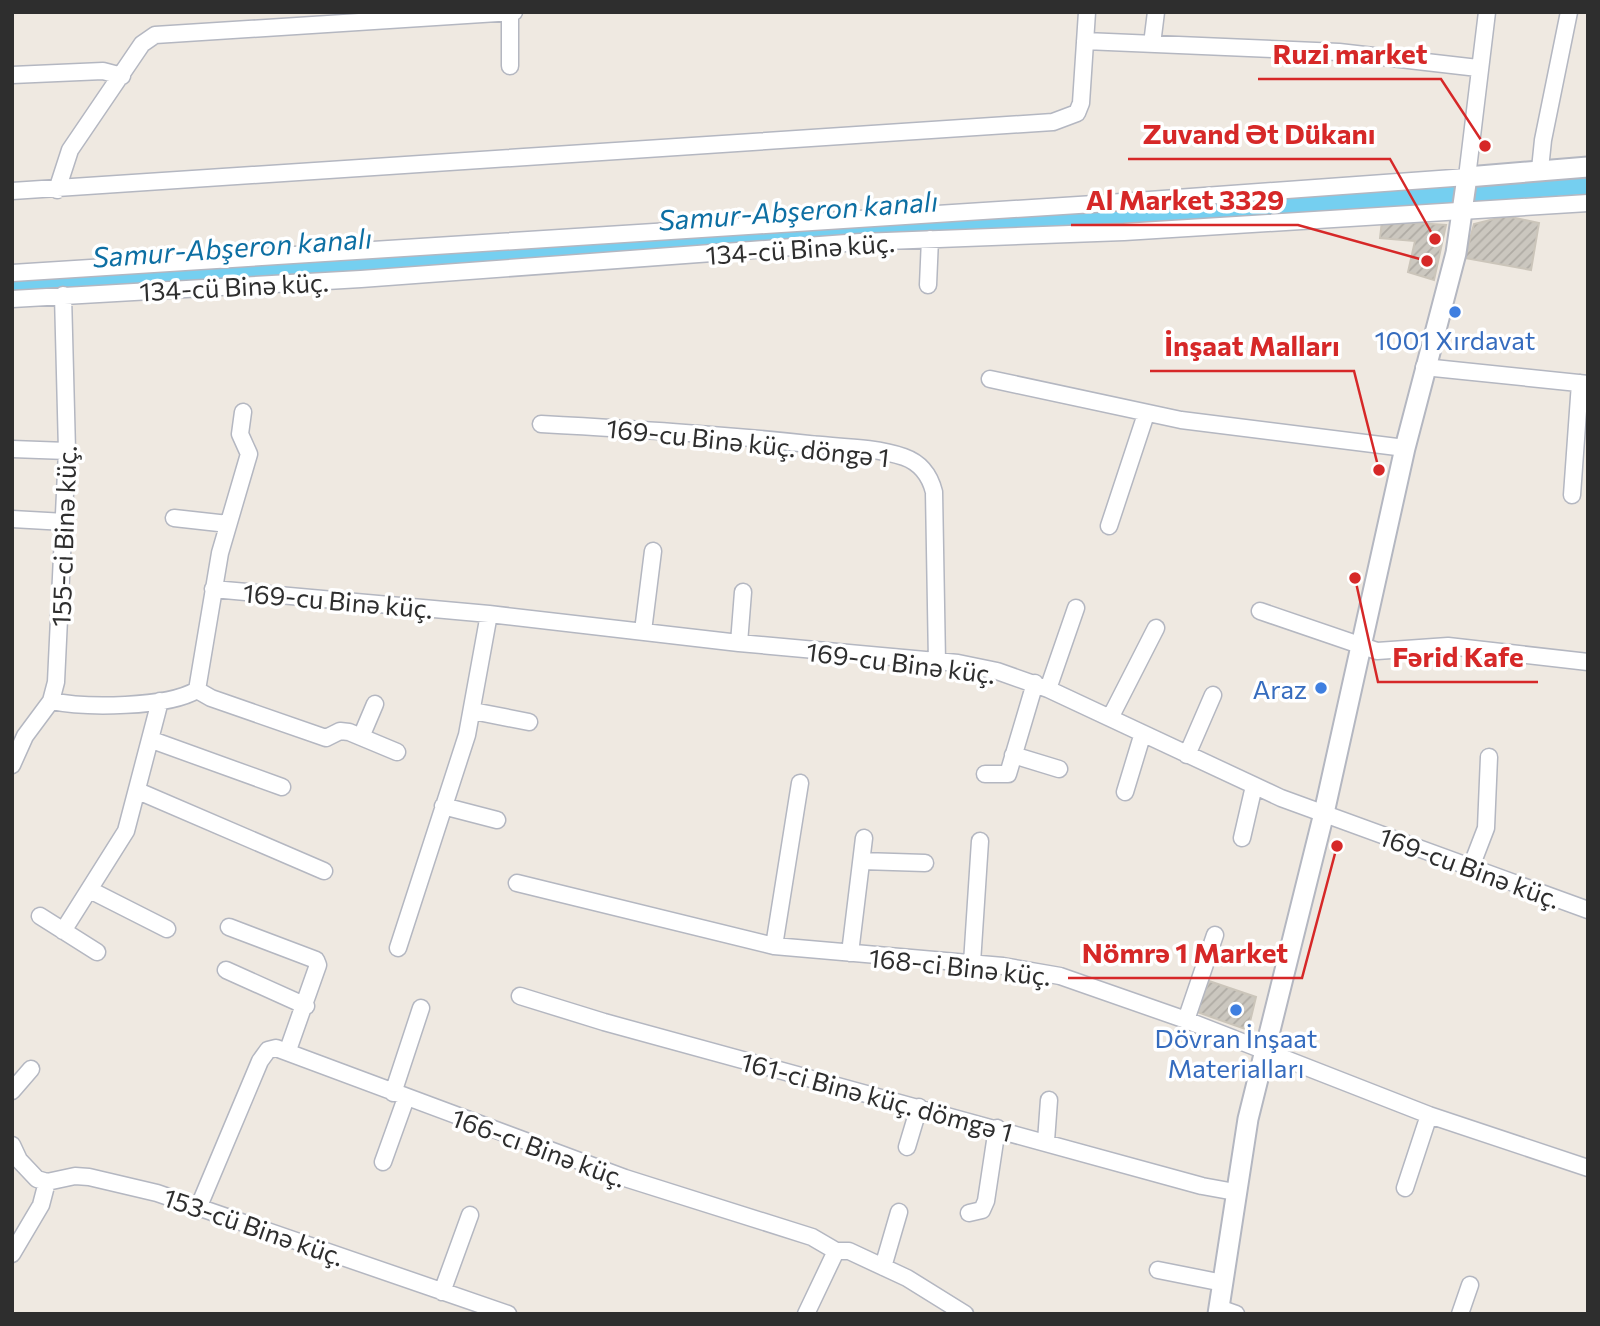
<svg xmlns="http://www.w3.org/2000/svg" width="1600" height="1326" viewBox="0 0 1600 1326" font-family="Commissioner,sans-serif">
	<defs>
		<pattern id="building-hatch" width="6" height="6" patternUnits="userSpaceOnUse" patternTransform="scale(1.75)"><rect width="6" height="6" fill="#cbc7bf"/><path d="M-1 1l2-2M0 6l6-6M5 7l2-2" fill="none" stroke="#afaba4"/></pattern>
	</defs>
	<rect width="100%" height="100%" fill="#efe9e1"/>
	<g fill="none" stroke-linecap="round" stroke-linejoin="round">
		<path stroke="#75cff0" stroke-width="16" d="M12,287l1576,-101"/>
	</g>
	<path fill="url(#building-hatch)" stroke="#cbc5ba" stroke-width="2" d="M1506,216l33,7 -8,47 -66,-12 9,-34z
		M1382,221l64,4 -12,55 -26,-8 7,-31 -35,-3z
		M1209,981l47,16 -8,33 -51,-18z"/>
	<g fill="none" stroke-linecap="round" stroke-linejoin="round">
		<g stroke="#b4b7c1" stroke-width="19">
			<path id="minor" d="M510,13v53
				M1085,41l254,11 139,16
				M1152,44l4,-32
				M12,75l91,-4 19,5
				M1540,169l3,-29 26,-128
				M57,190l13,-40 72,-106 13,-9 359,-23
				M12,191l1041,-69 24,-9 4,-10 6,-91
				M12,273l1082,-69 373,-27 20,-165
				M928,285l2,-46
				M12,299l349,-20 499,-37 264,-10 464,-29
				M1424,367l164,17
				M990,379l191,41 224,28
				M541,424c90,5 179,10 268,20 30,3 66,3 95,13 17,6 26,19 30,35l3,170
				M12,449l55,2
				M1572,495l8,-112
				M174,518l54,6
				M12,519l53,3
				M1109,526l37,-112
				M213,589l276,25 250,29 219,20 39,8 51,18 233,109 307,112
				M1260,611l117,40 71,-5 140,16
				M643,631l10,-80
				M739,643l4,-51
				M1048,689l28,-81
				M197,690l14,8 115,40 14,-7 9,1 48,20
				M51,701c34,7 116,7 146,-11l23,-137 29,-99 -9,-20 3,-22
				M473,711l56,11
				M1110,718l46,-90
				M361,737l14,-33
				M152,740l130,47
				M1013,755l46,14
				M1187,755l26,-60
				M12,765l13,-29 26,-35 5,-19 11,-231 -4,-156
				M985,774h23l27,-91
				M138,791l186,80
				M1125,792l17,-56
				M443,806l54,14
				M1242,838l12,-52
				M862,861l63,2
				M1471,867l15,-39 3,-71
				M517,883l257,63 229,20 57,10 126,44 243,95 159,53
				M90,890l77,39
				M40,916l57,36
				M229,927l87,33 2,5 -30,85
				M63,931l63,-100 34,-130
				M774,946l26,-163
				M398,948l69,-213 22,-121
				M850,953l14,-115
				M972,963l8,-122
				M226,970l80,36
				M520,996l84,26 598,164 33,6
				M1186,1020l29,-85
				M12,1091l19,-22
				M393,1093l28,-85
				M1046,1141l3,-41
				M12,1145l7,15 18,19 10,3 28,-6 14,1 68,16 351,121
				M907,1147l12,-40
				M383,1162l23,-64
				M1405,1188l24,-73
				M199,1206l61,-145 8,-11 8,-2 349,130 187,59 24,14h13l58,27 58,36
				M969,1213l13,-3 4,-9 11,-73
				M12,1254l29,-49 6,-23
				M883,1267l16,-55
				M1158,1270l65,13
				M442,1292l28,-77
				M1219,1308l17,6
				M806,1314l30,-63
				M1460,1314l10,-29"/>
		</g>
		<g stroke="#b4b7c1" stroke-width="23">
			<path id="tertiary" d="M1218,1314l30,-195 76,-306 81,-365 51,-195 11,-76 121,-10"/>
		</g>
		<use href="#minor" stroke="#fff" stroke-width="16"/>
		<use href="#tertiary" stroke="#fff" stroke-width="19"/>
	</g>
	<g fill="#3f7fe0" stroke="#fff" stroke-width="2.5">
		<circle cx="1455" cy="312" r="7"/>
		<circle cx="1321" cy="688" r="7"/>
		<circle cx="1236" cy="1010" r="7"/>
	</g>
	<g text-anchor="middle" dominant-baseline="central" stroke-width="7" stroke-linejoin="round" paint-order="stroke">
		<g font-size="26" fill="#2e2e2e" stroke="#fff">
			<text transform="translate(800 248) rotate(-4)">134-cü Binə küç.</text>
			<text transform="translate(234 286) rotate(-3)">134-cü Binə küç.</text>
			<text transform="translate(748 442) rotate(6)">169-cu Binə küç. döngə 1</text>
			<text transform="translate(63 536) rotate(-88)">155-ci Binə küç.</text>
			<text transform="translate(338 600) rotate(5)">169-cu Binə küç.</text>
			<text transform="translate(901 662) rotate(7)">169-cu Binə küç.</text>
			<text transform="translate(1470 867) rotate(20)">169-cu Binə küç.</text>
			<text transform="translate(960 966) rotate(6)">168-ci Binə küç.</text>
			<text transform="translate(877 1096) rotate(15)">161-ci Binə küç. dömgə 1</text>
			<text transform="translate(539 1147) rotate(20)">166-cı Binə küç.</text>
			<text transform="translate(254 1226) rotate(19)">153-cü Binə küç.</text>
		</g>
		<g font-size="26" fill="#366cbe" stroke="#fff">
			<text x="1455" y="339">1001 Xırdavat</text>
			<text x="1307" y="688" text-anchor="end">Araz</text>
			<text x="1236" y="1037">Dövran İnşaat<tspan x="1236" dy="30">Materialları</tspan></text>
		</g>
		<g font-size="28" font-style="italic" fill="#0d6fa3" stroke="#fff">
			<text transform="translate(798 210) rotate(-4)">Samur-Abşeron kanalı</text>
			<text transform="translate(232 247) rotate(-4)">Samur-Abşeron kanalı</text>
		</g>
	</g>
	<path fill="none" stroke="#d62828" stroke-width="2.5" d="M1485 146L1441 79H1258M1435 239L1390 159H1128M1427 261L1298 225H1071M1379 470L1354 371H1150M1355 578L1378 682H1538M1337 846L1302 978H1068"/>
	<g fill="#d62828" stroke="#fff" stroke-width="2.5">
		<circle cx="1485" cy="146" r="7"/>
		<circle cx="1435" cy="239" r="7"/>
		<circle cx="1427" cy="261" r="7"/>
		<circle cx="1379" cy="470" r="7"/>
		<circle cx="1355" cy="578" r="7"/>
		<circle cx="1337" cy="846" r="7"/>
	</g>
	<g font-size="28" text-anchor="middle" font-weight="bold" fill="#d62828" stroke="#fff" stroke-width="7" stroke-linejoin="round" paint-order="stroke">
		<text x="1350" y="64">Ruzi market</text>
		<text x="1259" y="144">Zuvand Ət Dükanı</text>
		<text x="1185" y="210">Al Market 3329</text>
		<text x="1252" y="356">İnşaat Malları</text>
		<text x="1458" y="667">Fərid Kafe</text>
		<text x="1185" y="963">Nömrə 1 Market</text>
	</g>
	<rect width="1600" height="1326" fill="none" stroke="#2e2e2e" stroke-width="28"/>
</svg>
